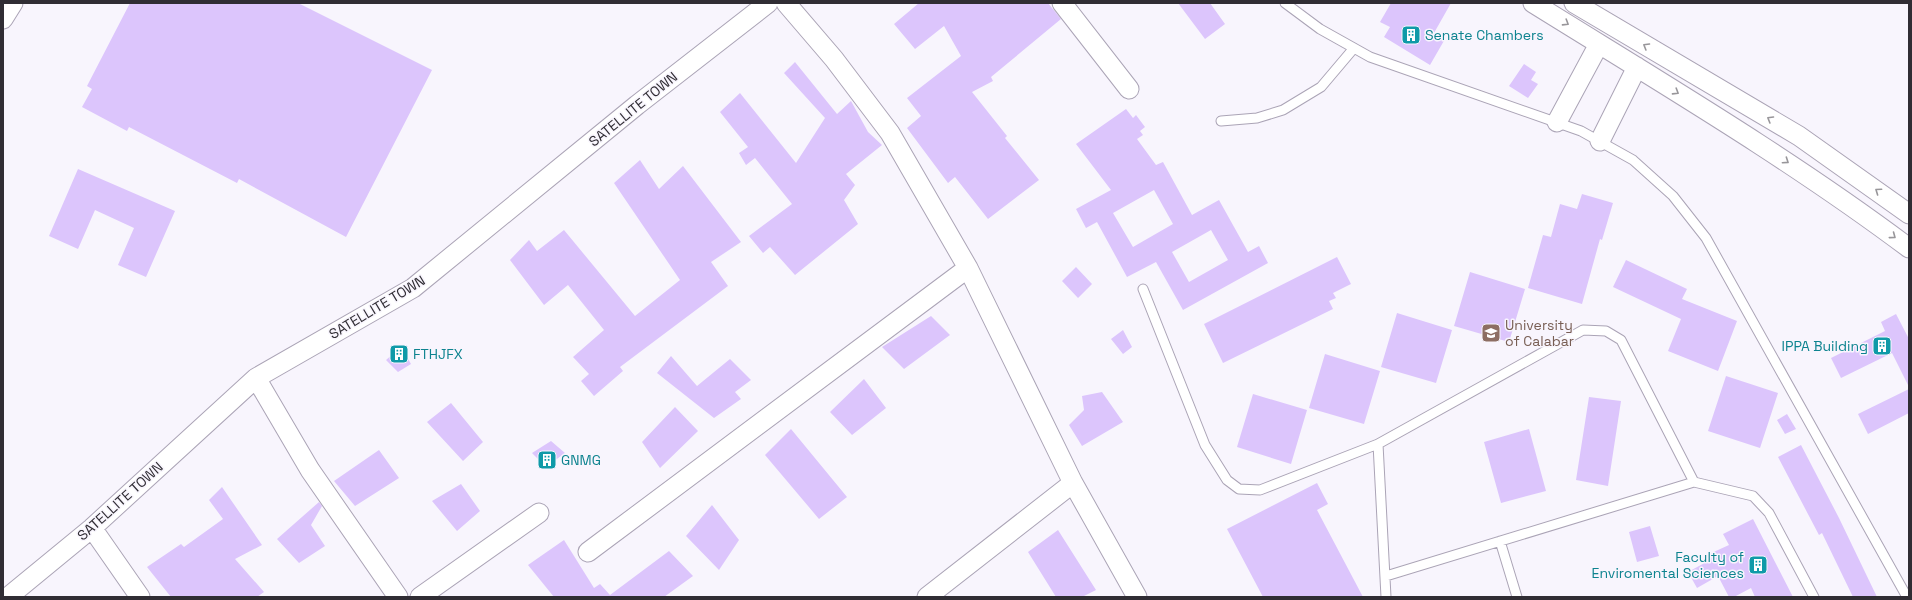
<svg xmlns="http://www.w3.org/2000/svg" width="1912" height="600" viewBox="0 0 1912 600" font-family="'Space Grotesk',sans-serif">
	<rect width="100%" height="100%" fill="#f8f5fd"/>
	<path fill="#dcc5fc" fill-rule="evenodd" d="M130,3h168l134,67 -86,167 -107,-58 -2,4 -108,-56 -2,4 -45,-24 10,-18 -5,-3z
		M919,3h129l13,16 -70,58 2,4 -21,11 35,44 -2,2 34,42 -51,39 -33,-42 -7,6 -41,-55 14,-12 -14,-18 54,-42 -17,-30 -29,23 -21,-25z
		M1178,3h32l15,21 -20,15z
		M1391,3h60l-17,30 11,6 -15,26 -46,-28 6,-10 -10,-5z
		M795,62l42,52 14,-13 17,31 14,13 -36,29 9,11 -11,15 14,24 -63,51 -25,-28 -7,6 -14,-17 43,-32 -37,-46 -9,7 -7,-12 9,-6 -28,-35 20,-19 56,70 29,-45 -41,-45z
		M1524,64l12,8 -5,8 7,4 -10,14 -19,-12z
		M1126,109l7,9 3,-3 9,12 -5,4 3,4 -6,4 19,26 7,-3 29,53 27,-15 29,52 11,-6 9,17 -85,47 -27,-48 -29,15 -30,-55 -11,6 -10,-19 35,-19 -35,-46zM1154,190l19,34 -40,23 -20,-34zM1211,230l17,30 -39,22 -17,-30z
		M640,160l19,29 24,-23 58,76 -30,20 17,24 -108,81 3,4 -29,25 -13,-15 8,-7 -16,-17 31,-27 -36,-45 -24,20 -34,-45 19,-20 8,11 27,-21 71,86 45,-36 -66,-97z
		M78,169l97,42 -29,66 -28,-12 16,-37 -39,-18 -17,39 -29,-13z
		M1582,194l31,9 -11,37 -2,-1 -18,65 -54,-16 15,-53 8,2 9,-33 17,5z
		M1337,257l14,27 -18,9 3,5 -7,3 4,8 -110,54 -19,-39z
		M1626,260l61,29 -5,10 55,22 -19,50 -50,-20 13,-32 -68,-32z
		M1076,267l16,17 -14,14 -16,-17z
		M1470,272l55,17 -16,53 -55,-16z
		M1397,313l55,17 -16,53 -55,-16z
		M1896,314l13,25v48l-17,-34 -51,25 -10,-20 54,-27 -4,-9z
		M931,316l19,19 -46,34 -22,-22z
		M1123,330l9,17 -9,7 -12,-15z
		M401,347l10,17 -13,8 -12,-12z
		M1325,354l55,17 -16,53 -55,-16z
		M671,356l26,30 33,-27 21,21 -16,12 6,7 -27,19 -57,-45z
		M1726,376l52,17 -18,55 -52,-17z
		M864,379l22,29 -34,27 -22,-23z
		M1909,389v24l-41,21 -10,-20z
		M1102,392l21,30 -41,24 -13,-21 15,-15 -2,-14z
		M1253,394l54,16 -16,54 -54,-17z
		M1589,397l32,4 -13,85 -32,-6z
		M451,403l32,39 -20,19 -36,-39z
		M675,407l23,24 -38,37 -18,-26z
		M1787,414l9,15 -11,5 -8,-14z
		M791,429l56,68 -28,22 -54,-64z
		M1529,429l17,62 -45,12 -17,-61z
		M551,441l14,12 -19,14 -14,-14z
		M1801,445l38,73 38,79h-24l-31,-64 -3,2 -41,-78z
		M379,450l20,28 -44,28 -21,-25z
		M1317,483l11,21 -11,6 46,87h-100l-36,-68z
		M461,484l19,27 -23,20 -25,-30z
		M222,487l40,58 -27,14 29,33 -7,5h-86l-24,-30 34,-23 3,3 39,-28 -14,-19z
		M319,502l3,4 -11,19 14,21 -26,17 -22,-24z
		M712,505l27,35 -20,30 -33,-34z
		M1753,519l40,78h-38l-4,-9 -17,9h-5l-11,-21 -21,12 -9,-16 22,-12 -3,-5 22,-10 -6,-11z
		M1650,526l9,30 -22,6 -8,-30z
		M1058,530l38,60 -14,7h-26l-28,-45z
		M564,540l30,48 6,-4 10,11 59,-44 24,25 -29,21h-110l-26,-32z"/>
	<g fill="none" stroke-linecap="round" stroke-linejoin="round">
		<g stroke="#aba4b6" stroke-width="11">
			<path id="lane" d="M1285,3l35,26 50,28 211,74 52,29 40,36 33,42 201,359
				M1221,121l36,-3 26,-8 38,-23 33,-39
				M1143,289l62,156 22,35 12,9 21,1 118,-46 205,-114 23,1 15,9 73,142
				M1378,444l8,153
				M1500,541l17,56
				M1386,576l308,-94 59,14 16,17 45,84"/>
		</g>
		<g stroke="#aba4b6" stroke-width="21">
			<path id="street" d="M786,3l48,56 56,74 78,135 105,215 64,114
				M1062,3l67,86
				M1533,3c127,79 256,155 376,245
				M1574,3l225,133 110,78
				M3,19l10,-16
				M1557,122l42,-78
				M1600,141l37,-74
				M256,378l54,92 88,127
				M92,528l48,69
				M588,552l380,-284
				M8,597l84,-69 164,-150 157,-90 224,-183 131,-102
				M420,597l119,-84
				M927,597l146,-114"/>
		</g>
		<use href="#lane" stroke="#fff" stroke-width="9"/>
		<use href="#street" stroke="#fff" stroke-width="19"/>
	</g>
	<defs><path id="oneway-chevron" d="M-2-3.5L2.5 0L-2 3.5" fill="none" stroke-width="1.6" stroke-linecap="round" stroke-linejoin="round"/></defs>
	<g stroke="#98969a">
		<use href="#oneway-chevron" transform="translate(1566 23) rotate(32)"/>
		<use href="#oneway-chevron" transform="translate(1646 46) rotate(-149)"/>
		<use href="#oneway-chevron" transform="translate(1676 92) rotate(32)"/>
		<use href="#oneway-chevron" transform="translate(1770 119) rotate(-149)"/>
		<use href="#oneway-chevron" transform="translate(1786 161) rotate(34)"/>
		<use href="#oneway-chevron" transform="translate(1878 191) rotate(-145)"/>
		<use href="#oneway-chevron" transform="translate(1893 236) rotate(37)"/>
	</g>
	<defs>
		<g id="building-square" transform="scale(1)"><rect x="-9" y="-9" width="18" height="18" rx="4" fill="#0f9aa8" stroke="#f8f5fd"/><path d="M-4-6H4V6H1V3H-1V6H-4ZM-2.5-4.3h1.7v1.8h-1.7ZM.8-4.3h1.7v1.8H.8ZM-2.5-1h1.7V.8h-1.7ZM.8-1h1.7V.8H.8Z" fill="#fff"/></g>
		<g id="university-square" transform="scale(1)"><rect x="-9" y="-9" width="18" height="18" rx="4" fill="#8d6e63" stroke="#f8f5fd"/><path d="M0-5L7-2L0 1L-7-2ZM-4 1L0 2.5L4 1V4Q0 6-4 4Z" fill="#fff"/></g>
	</defs>
	<g fill-rule="evenodd">
		<use href="#building-square" x="1411" y="35"/>
		<use href="#university-square" x="1491" y="333"/>
		<use href="#building-square" x="1882" y="346"/>
		<use href="#building-square" x="399" y="354"/>
		<use href="#building-square" x="547" y="460"/>
		<use href="#building-square" x="1758" y="565"/>
	</g>
	<g text-anchor="middle" dominant-baseline="central" stroke-width="3" stroke-linejoin="round" paint-order="stroke">
		<g font-size="14" fill="#0d838f" stroke="#f8f5fd" text-anchor="start">
			<text x="1425" y="35">Senate Chambers</text>
			<text x="1868" y="346" text-anchor="end">IPPA Building</text>
			<text x="413" y="354">FTHJFX</text>
			<text x="561" y="460">GNMG</text>
			<text x="1744" y="557" text-anchor="end">Faculty of<tspan x="1744" dy="16">Enviromental Sciences</tspan></text>
		</g>
		<g font-size="14" fill="#302d34" stroke="#f8f5fd">
			<text transform="translate(633 109) rotate(-39)">SATELLITE TOWN</text>
			<text transform="translate(377 307) rotate(-31)">SATELLITE TOWN</text>
			<text transform="translate(120 501) rotate(-42)">SATELLITE TOWN</text>
		</g>
		<g font-size="14" fill="#785e54" stroke="#f8f5fd" text-anchor="start">
			<text x="1505" y="325">University<tspan x="1505" dy="16">of Calabar</tspan></text>
		</g>
	</g>
	<rect width="1912" height="600" fill="none" stroke="#302d34" stroke-width="8"/>
</svg>
